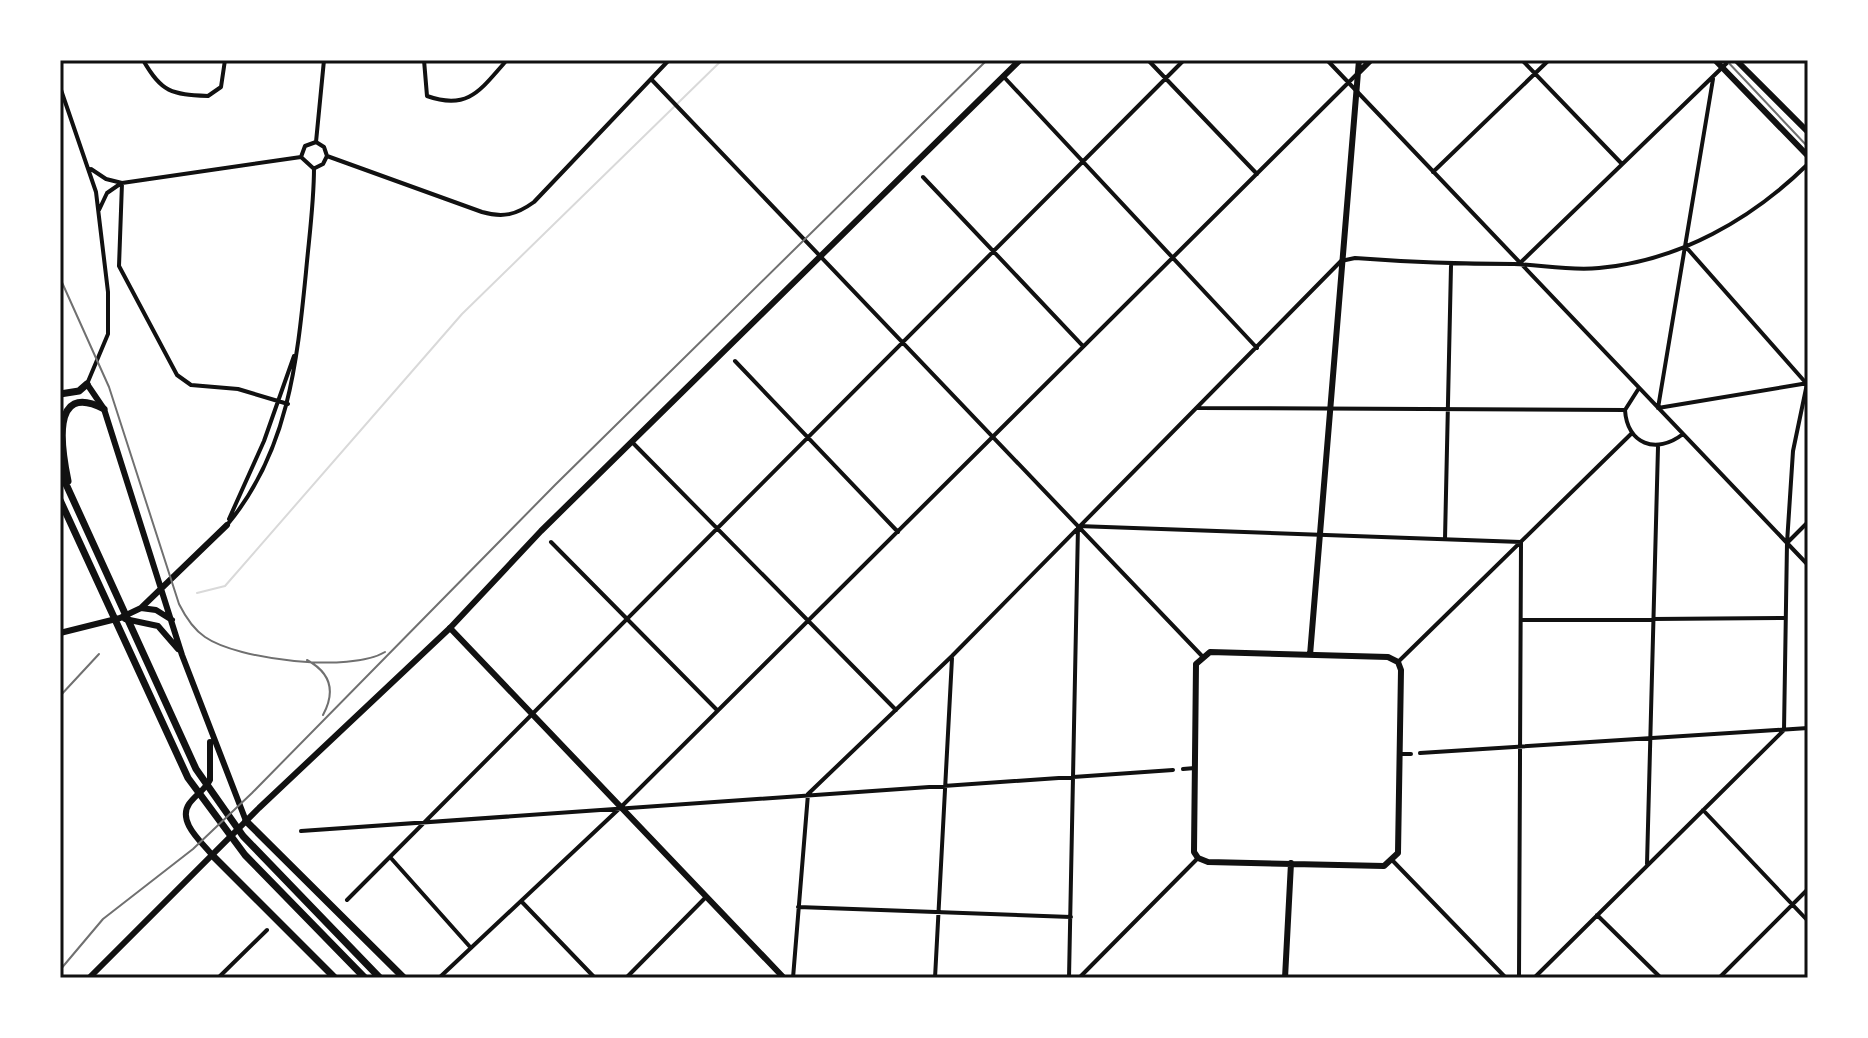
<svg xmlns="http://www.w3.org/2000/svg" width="1868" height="1038" viewBox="0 0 1868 1038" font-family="Manrope,sans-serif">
	<rect width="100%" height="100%" fill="#fff"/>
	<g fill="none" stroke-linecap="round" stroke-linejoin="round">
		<path stroke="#d9d9d9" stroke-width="2" d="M197,593l28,-7 237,-272 260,-254"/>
		<path stroke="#111" stroke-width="4" d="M143,60c19,33 28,34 65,36l13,-9 4,-27
			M424,60l3,36c42,15 54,-7 80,-36
			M1148,60l109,114
			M1327,60l481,505
			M1522,60l100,104
			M1003,76l254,272
			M651,79l551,577
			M1713,79l-55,329 150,-25
			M60,87l36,105 12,100v42l-21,50
			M316,142l8,-82
			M327,156l155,56c21,6 34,3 52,-10l135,-142
			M301,157l4,-11 11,-4
			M301,157l12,11
			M315,168l8,-4 4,-8 -3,-9 -8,-5
			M91,169l15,10 16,4 179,-26
			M1433,172l116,-112
			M923,177l160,169
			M122,183l-3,83 58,109 14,10 47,4 50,15
			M99,210l8,-17 13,-9
			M1686,247l120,136
			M1519,264l211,-204
			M735,361l163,171
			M1639,388l-14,22c2,34 31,45 58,24
			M1199,408l426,2
			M632,442l264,268
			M229,519l35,-78 30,-85
			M227,525c61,-73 70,-162 79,-253 3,-34 8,-69 8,-104
			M1445,539l6,-273
			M551,542l166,168
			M1787,543l21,-21
			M1521,620l264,-2
			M1398,662l233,-228
			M1420,753l388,-25
			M1400,754h11
			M1183,769l12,-1
			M1703,810l105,111
			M301,831l872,-61
			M390,857l81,91
			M1393,861l113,117
			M1647,864l11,-417
			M347,900l837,-840
			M521,901l74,77
			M798,907l273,10
			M1597,915l64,63
			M440,977l181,-170 735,-732
			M218,978l49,-48
			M626,978l80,-81
			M793,978l15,-184 144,-138 389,-395 14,-3c53,4 106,6 159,6 28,1 56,7 85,4 80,-7 153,-49 209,-104
			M935,978l17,-320
			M1069,978l9,-452 443,16
			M1079,978l119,-120
			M1519,978l2,-436
			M1534,978l250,-248 3,-187 6,-92 15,-72
			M1719,978l89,-89"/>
		<path stroke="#111" stroke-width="6" d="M1715,60l93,96
			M1736,60l72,72
			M1358,73l13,-13
			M87,384l17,25 78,246 64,166
			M141,608l15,2 16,10
			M125,619l33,7 20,23
			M450,628l334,350
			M60,633l60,-15 21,-10 86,-83
			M1210,652l178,5 10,5 3,8 -3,183 -14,13 -176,-4 -10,-4 -4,-6 2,-188z
			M1310,655l49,-595
			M210,742v38c-5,10 -15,15 -21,24 -12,18 13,38 23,51
			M1285,978l6,-115"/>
		<path stroke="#111" stroke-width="6" d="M89,978l170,-170 191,-180 91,-97 479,-471"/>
		<path stroke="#111" stroke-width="7" d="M60,394l19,-3 8,-7
			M60,471l136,298 47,67 137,142
			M68,481c-6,-29 -19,-101 36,-72
			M60,500l128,278 57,77 120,123
			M246,821l158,157
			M212,855l123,123"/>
		<path stroke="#707070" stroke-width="2" d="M1726,60l82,87
			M60,278l49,109 70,217c6,12 14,25 26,33 33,23 145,36 180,15
			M307,660c24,13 29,31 16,55
			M60,970l43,-51 90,-70 59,-56 303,-308 432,-425"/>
		<path stroke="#707070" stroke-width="2" d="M60,696l39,-42"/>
	</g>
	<rect width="1868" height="1038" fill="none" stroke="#ffffff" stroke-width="124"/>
	<rect x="62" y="62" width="1744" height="914" fill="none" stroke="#111" stroke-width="3"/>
</svg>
